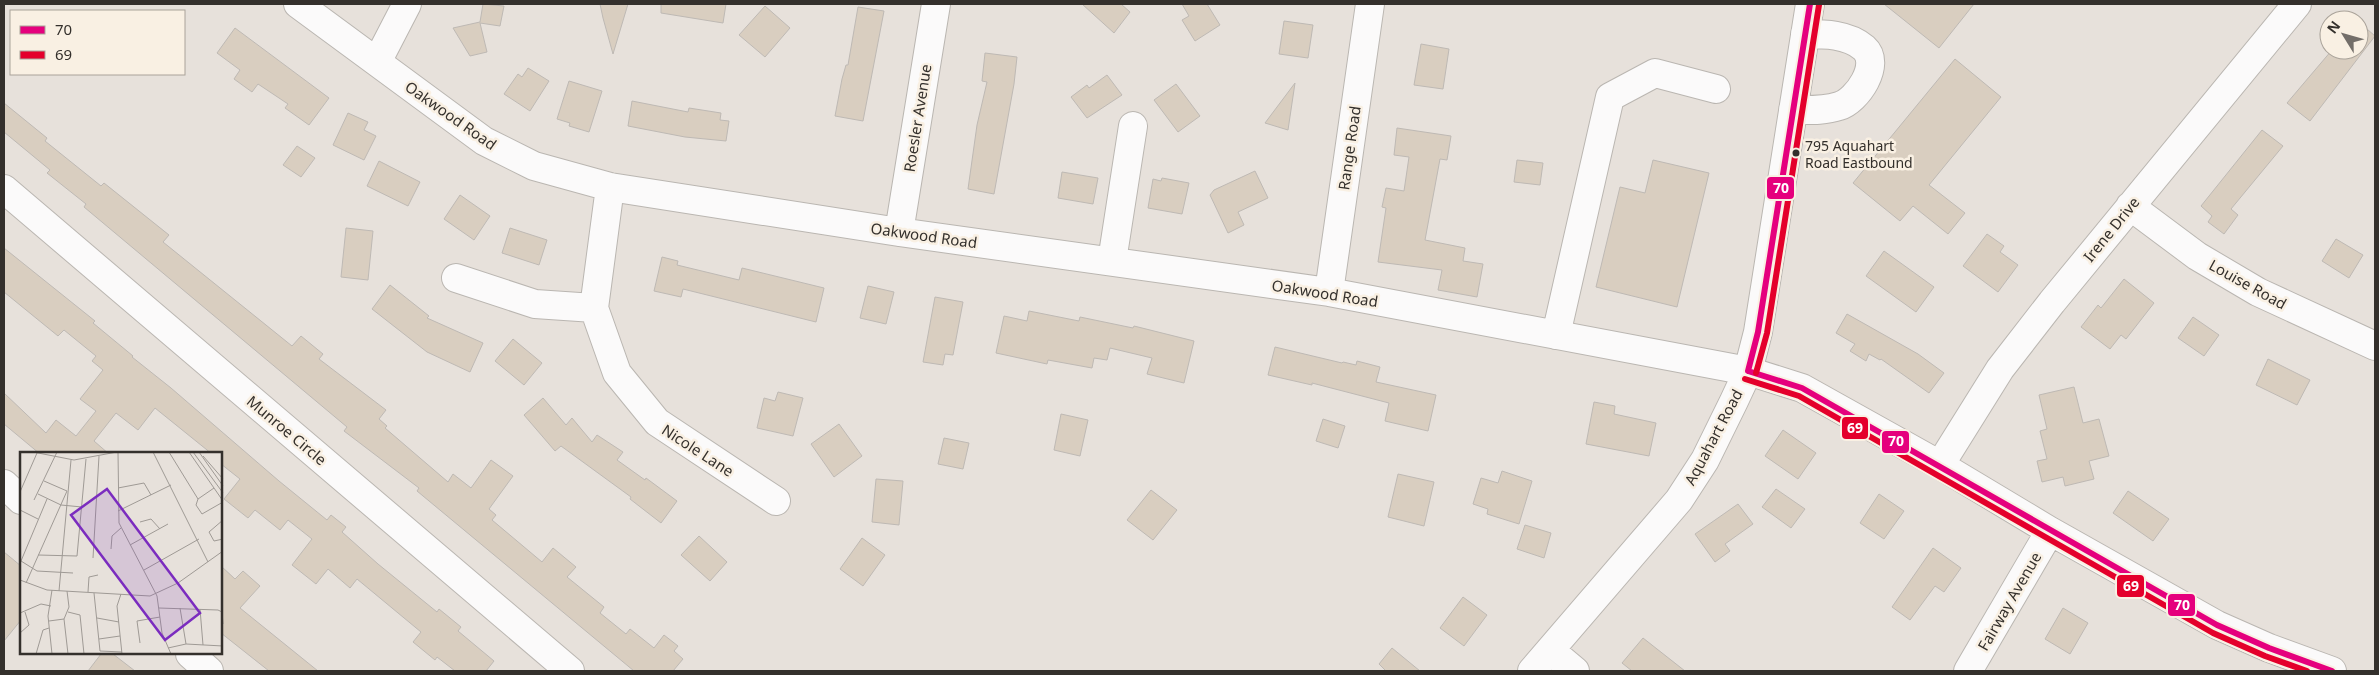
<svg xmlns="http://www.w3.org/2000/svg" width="2379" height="675" viewBox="0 0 2379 675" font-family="'Noto Sans',sans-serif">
	<rect width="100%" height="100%" fill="#e7e1db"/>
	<path fill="#d9cec0" stroke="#beb9b4" d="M483,4l21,2 -4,20 -20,-3 7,29 -17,4 -17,-28 27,-6z
		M600,4h28l-15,50 -10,-36z
		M661,4h65l-3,19 -62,-10z
		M1082,4h39l9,8 -16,21z
		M1182,4h25l13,21 -25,16 -13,-21 7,-4z
		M1884,4h90l-35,44z
		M765,6l25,22 -25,29 -26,-22z
		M858,7l26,4 -21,110 -28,-5 7,-37 4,-14h2z
		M1284,21l29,4 -5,33 -29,-4z
		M2359,22l16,14 -65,85 -23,-18 45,-53h27z
		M235,28l94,70 -20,27 -24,-17 3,-4 -30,-20 -6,8 -18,-13 6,-9 -23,-17z
		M1421,44l28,5 -6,40 -29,-4z
		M985,53l32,4 -3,27 -20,110 -26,-5 9,-64 10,-43 -5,-1z
		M1955,59l46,38 -72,88 36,28 -17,21 -35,-28 -13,15 -47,-38z
		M528,68l21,13 -19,30 -26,-17 14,-20 4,3z
		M1107,75l15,20 -35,23 -16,-21 16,-12 2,3z
		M569,81l33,10 -13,41 -20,-6 1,-3 -13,-4z
		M1295,83l-7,47 -23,-7z
		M1176,84l24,32 -22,16 -24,-32z
		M632,101l56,11 1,-4 32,5 -1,7 9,1 -3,20 -41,-4 -57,-11z
		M4,103l43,35 -2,3 56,45 3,-3 65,52 -6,7 129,104 9,-10 22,18 -4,5 67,51 -7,9 8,7 -2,2 63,54 5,-8 18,14 20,-28 22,16 -24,33 7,6 -4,5 50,42 11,-14 23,19 -9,10 37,30 -4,6 26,21 4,-5 24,19 10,-13 14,11 -4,5 9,8 -10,12h-39l-217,-180 2,-3 -75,-57 3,-4 -263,-220 2,-3 -39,-31 3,-3 -46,-38z
		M348,113l20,9 -4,8 12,6 -12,24 -31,-15z
		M1397,128l54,8 -4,24 -7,-1 -15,81 40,8 -2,13 20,3 -6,33 -39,-7 4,-20 -64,-8 8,-54 -4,-1 4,-19 18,3 5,-34 -15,-2z
		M2262,130l21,16 -52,63 7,6 -14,19 -16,-12 4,-6 -11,-10z
		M297,146l18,12 -14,19 -18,-12z
		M1517,160l26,3 -3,22 -26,-3z
		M1653,160l56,13 -32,134 -81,-20 24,-100 25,6z
		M379,161l41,21 -12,24 -41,-20z
		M1255,171l13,27 -30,14 6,13 -16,8 -18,-38 4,-5z
		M1062,172l36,6 -5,26 -35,-6z
		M1162,178l27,5 -7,31 -34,-6 5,-29 8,2z
		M460,195l30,21 -16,24 -30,-21z
		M346,228l27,3 -5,49 -27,-3z
		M510,228l37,12 -8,25 -37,-12z
		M1987,234l17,12 -4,6 18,13 -20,27 -35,-26z
		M2336,239l27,16 -14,23 -27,-17z
		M4,248l91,73 -2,2 40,33 -1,1 39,31 108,93 48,39 4,-5 15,12 -4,5 36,32 59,48 2,-3 22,18 -3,4 36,30 -8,10h-31l-18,-14 -2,3 -22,-18 8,-10 -64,-53 -7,9 -22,-19 -12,15 -24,-19 20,-26 -24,-19 -8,10 -25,-20 -7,8 -24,-19 16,-20 -19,-15v-10h-9l-57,-46 -17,22 -22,-17 -22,28 15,13h-69l-36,-30v-31l42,40 10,-13 20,16 20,-25 -16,-12 23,-29 -11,-9 4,-5 -32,-26 -6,6 -54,-44z
		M1884,251l50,36 -18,25 -50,-36z
		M662,257l16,4 -1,4 62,15 3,-12 82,20 -8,34 -133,-33 -2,8 -27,-6z
		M2124,279l30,24 -28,36 -5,-4 -11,14 -29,-22 17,-22 3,3z
		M390,285l39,31 -2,2 56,25 -13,29 -43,-20 -55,-43z
		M868,286l26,6 -8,32 -26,-6z
		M935,297l28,5 -10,53 -8,-1 -2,11 -20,-3z
		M1029,311l50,10 1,-4 53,11 1,-2 60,15 -10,42 -37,-9 5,-16 -42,-10 -3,12 -13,-2 -2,10 -44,-8 -1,4 -51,-11 8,-37 23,5z
		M1847,314l71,40 26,19 -15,20 -48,-34 -1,1 -11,-6 -3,7 -16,-10 5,-7 -19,-11z
		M2193,317l26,18 -15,21 -26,-18z
		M513,339l29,24 -18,22 -29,-24z
		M1275,347l67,16 1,-1 13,3 1,-4 23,6 -4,15 60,13 -8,36 -43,-10 4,-18 -77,-20v2l-44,-10z
		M2268,359l42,21 -13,25 -41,-20z
		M2074,387l9,36 16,-4 10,37 -20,5 5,18 -29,7 -2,-9 -21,5 -5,-21 10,-2 -7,-28 7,-2 -8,-34z
		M778,392l25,6 -10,38 -36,-8 7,-30 11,3z
		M543,398l23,27 6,-7 20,24 5,-7 26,17 -6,8 28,20 1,-2 31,23 -16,22 -31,-24 1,-2 -70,-51 -6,5 -31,-36z
		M1594,402l21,4 -1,8 42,9 -7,33 -63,-12z
		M1061,414l27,6 -8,36 -26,-6z
		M1323,419l22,7 -7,22 -22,-7z
		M839,424l23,32 -28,21 -23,-33z
		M1783,430l33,23 -18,26 -33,-23z
		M944,438l25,5 -6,26 -25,-5z
		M1502,471l30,10 -13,43 -32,-10 1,-5 -15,-5 8,-26 17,5z
		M1398,474l36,8 -10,44 -36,-9z
		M876,479l27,2 -4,44 -27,-3z
		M1776,489l29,20 -14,19 -29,-21z
		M1151,490l26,20 -24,30 -26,-20z
		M2128,491l41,28 -16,22 -40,-28z
		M1879,494l25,17 -20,28 -24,-16z
		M1738,504l15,20 -28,20 5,7 -15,11 -20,-28z
		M1525,525l26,8 -7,25 -27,-9z
		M699,536l28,26 -17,19 -29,-26z
		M862,538l23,17 -22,31 -23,-17z
		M1933,548l28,20 -17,24 -9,-6 -25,34 -18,-13z
		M4,552l17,14v54l-17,21z
		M221,566l14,13 8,-8 17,15 -20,22 78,63h-49l-48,-38z
		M1463,597l24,18 -23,31 -24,-18z
		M2063,608l25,15 -18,31 -25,-15z
		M1643,638l42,33h-53l-10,-8z
		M1392,648l28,23h-34l-7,-7z
		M101,654h12l22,17h-47z"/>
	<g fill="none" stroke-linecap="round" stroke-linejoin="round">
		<g stroke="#bab6b1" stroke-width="30">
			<path id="minor" d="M298,4l186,137 50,25 76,21 289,45 430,60 419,79 54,17 138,77 110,66 167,94 52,23 63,23
				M377,62l30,-58
				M1793,110c15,0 31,1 46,-4 18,-5 43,-42 25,-58 -16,-14 -40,-14 -59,-14
				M610,187l-16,121 23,65 40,49 119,79
				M4,189l566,482
				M2130,206l67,50 61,36 117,54
				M899,232l37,-228
				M1112,261l21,-135
				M456,278l79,26 59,4
				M1329,292l41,-288
				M1556,335l54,-238 45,-24 61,16
				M1940,465l60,-96 52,-67 245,-298
				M4,484l17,16
				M1550,650l25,21
				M190,654l19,17
				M1532,671l147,-171 26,-40 29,-59 14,-30 10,-39 52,-328
				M1968,671l82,-140"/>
		</g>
		<use href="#minor" stroke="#fbfafa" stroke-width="28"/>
		<g stroke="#f9f0e3" stroke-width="10">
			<path id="bus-1" d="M1748,371l54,17 415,237 52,23 63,23
				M1748,371l10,-39 52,-328"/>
		</g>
		<g stroke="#f9f0e3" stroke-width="10">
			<path id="bus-2" d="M1756,373l11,-40 52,-328
				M1745,379l54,17 414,237 52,23 42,15"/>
		</g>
		<use href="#bus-1" stroke="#e5007d" stroke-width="6"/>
		<use href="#bus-2" stroke="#e4002b" stroke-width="6"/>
	</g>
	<circle fill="#34302c" stroke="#f9f0e3" stroke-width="2" cx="1796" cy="153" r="4.5"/>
	<g text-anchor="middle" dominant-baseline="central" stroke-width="5" stroke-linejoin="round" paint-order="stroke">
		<g font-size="14" fill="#34302c" stroke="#f9f0e3" text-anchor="start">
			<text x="1805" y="145">795 Aquahart<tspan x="1805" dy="17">Road Eastbound</tspan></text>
		</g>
		<g font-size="15" fill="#34302c" stroke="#f9f0e3">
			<text transform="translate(451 115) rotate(35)">Oakwood Road</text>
			<text transform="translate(917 118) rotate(-81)">Roesler Avenue</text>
			<text transform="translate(1349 148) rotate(-82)">Range Road</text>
			<text transform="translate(2111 229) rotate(-51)">Irene Drive</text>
			<text transform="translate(924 235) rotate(8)">Oakwood Road</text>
			<text transform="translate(2248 284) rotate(29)">Louise Road</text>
			<text transform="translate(1325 293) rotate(9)">Oakwood Road</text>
			<text transform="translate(287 430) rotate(40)">Munroe Circle</text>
			<text transform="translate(1713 437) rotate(-62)">Aquahart Road</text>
			<text transform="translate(698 450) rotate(33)">Nicole Lane</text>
			<text transform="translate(2009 601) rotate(-60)">Fairway Avenue</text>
		</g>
	</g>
	<g transform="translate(20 452)">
		<rect width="202" height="202" fill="#e7e1db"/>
		<path fill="none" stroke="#9f9a95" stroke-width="1" d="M13,0l41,8 43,-8M98,0l1,71 38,73 5,37 9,21M133,0l55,110M149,0l29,47M169,0l34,49M173,0l30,41M179,0l24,34M183,4l20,23M98,36l26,-5 7,12M0,40l17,-39M18,42l23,11 21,2M27,47l-26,62 16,10 36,2M178,47l-2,6 6,9 21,-12M178,47l16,-11M14,48l23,-48M0,58l18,9M98,59l53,-26M203,68l-14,12 5,9 9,-2M120,70l11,-3 9,10M110,93l38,-21M91,97l1,-13 9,-8M18,103l39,1 9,-97M73,106l6,-102M124,118l55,-31M0,128l27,10 103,6 28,-13 45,-32M6,131l41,-92 -23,-10M39,139l12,-131M47,139l2,16 -5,12 4,35M68,140l1,-15 9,-2M74,141l6,58 22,1M101,142l-4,12 5,48M139,156l59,2 4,2 1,12M160,156l6,36M180,157l3,36M48,160l12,3 4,39M0,161l21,-9 10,2M77,166l22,4M29,169l15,-2M0,181l9,-8 -4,-13M79,187l21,-3M120,191l-3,-22 23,-4M148,196l18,-4 37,2M16,202l7,-24 6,-2M32,202l-4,-38 4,-26"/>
		<path fill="#7b2cbf" fill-opacity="0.15" stroke="#7b2cbf" stroke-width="2.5" d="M87,37l93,124 -35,27 -94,-125z"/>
		<rect width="202" height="202" fill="none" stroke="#34302c" stroke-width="2.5"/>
	</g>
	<g stroke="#f9f0e3" stroke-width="2">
		<rect x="1766" y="176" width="29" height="24" rx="5" fill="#e5007d"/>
		<rect x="1841" y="416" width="28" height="24" rx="5" fill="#e4002b"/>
		<rect x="1881" y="430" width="29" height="24" rx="5" fill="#e5007d"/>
		<rect x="2116" y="574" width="29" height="24" rx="5" fill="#e4002b"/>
		<rect x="2167" y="593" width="29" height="24" rx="5" fill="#e5007d"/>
	</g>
	<g font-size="14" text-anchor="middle" font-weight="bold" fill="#fff">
		<text x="1781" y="193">70</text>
		<text x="1855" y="433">69</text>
		<text x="1896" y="446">70</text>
		<text x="2131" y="591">69</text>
		<text x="2182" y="610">70</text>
	</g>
	<rect width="2379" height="675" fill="none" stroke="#34302c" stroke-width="10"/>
	<rect x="10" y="10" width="175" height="65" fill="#f9f0e3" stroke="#aaa39a"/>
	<rect x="20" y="26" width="25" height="8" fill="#e5007d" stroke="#aaa39a"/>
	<text x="55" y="35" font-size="15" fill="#34302c">70</text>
	<rect x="20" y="51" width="25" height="8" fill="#e4002b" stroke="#aaa39a"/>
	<text x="55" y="60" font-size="15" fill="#34302c">69</text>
	<g transform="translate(2344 35) rotate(307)"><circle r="24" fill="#f9f0e3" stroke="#aaa39a"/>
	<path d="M0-4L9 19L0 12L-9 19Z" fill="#736e69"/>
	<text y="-8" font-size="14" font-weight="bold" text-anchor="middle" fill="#34302c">N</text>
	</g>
</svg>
